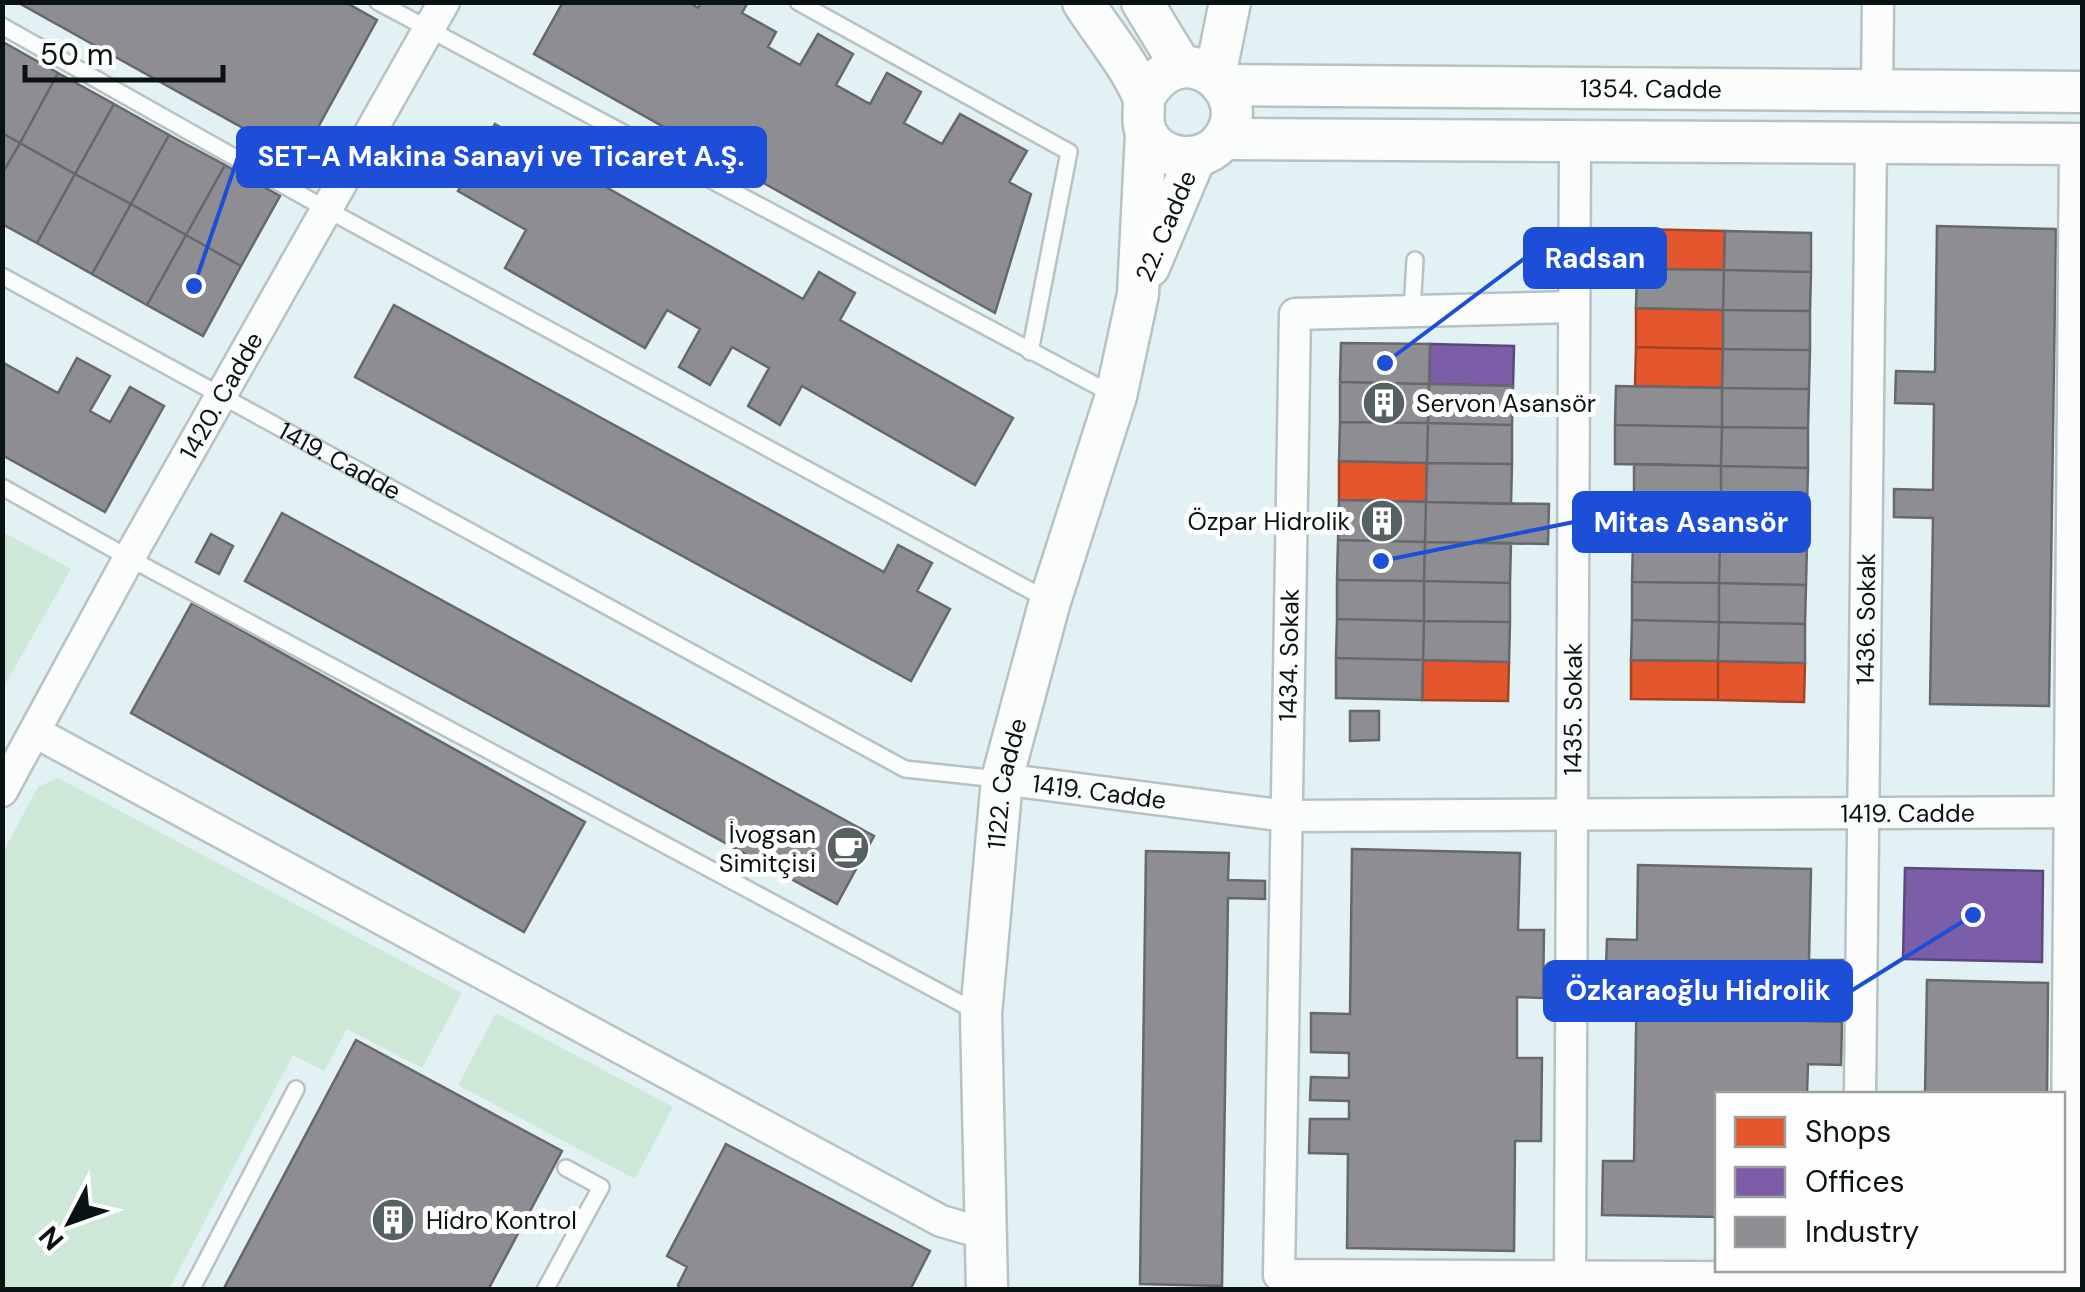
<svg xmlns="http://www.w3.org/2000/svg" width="2085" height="1292" viewBox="0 0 2085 1292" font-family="'DM Sans',sans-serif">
	<rect width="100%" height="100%" fill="#e2f1f3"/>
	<path fill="#cee8d8" d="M3,532l68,37 -68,119z
		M58,778l404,215 -40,75 -75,-39 -23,42 -31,-16 -124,234h-166v-437l35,-65z
		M496,1013l177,94 -38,72 -177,-94z"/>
	<path fill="#e4572e" stroke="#a34326" stroke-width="2.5" d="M1638,229l87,2 -1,39 -87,-1z
		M1636,308l87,2v39l-87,-2z
		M1636,347l87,2 -1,39 -87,-2z
		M1339,461l88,2 -1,39 -87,-2z
		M1423,660l86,2 -1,39 -86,-1z
		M1631,660l87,1v39l-87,-1z
		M1718,661l87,2 -1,39 -86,-2z"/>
	<path fill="#7b5ea7" stroke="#59487b" stroke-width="2.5" d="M1430,344l84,2 -1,40 -84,-2z
		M1905,868l138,3 -1,91 -139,-3z"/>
	<path fill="#8d8d92" stroke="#66686c" stroke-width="2.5" d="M17,2h328l32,18 -77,140z
		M563,2h126l9,6 3,-6h47l-6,11 34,19 -8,15 32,18 18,-31 35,20 -17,31 34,19 17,-31 34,19 -17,31 38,21 18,-30 67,37 -18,31 22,12 -36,119 -461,-259z
		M3,42l55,31 -38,70 -18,-10z
		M58,73l56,31 -39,70 -55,-31z
		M114,104l55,31 -38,69 -56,-30z
		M495,124l308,175 16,-27 36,21 -15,27 173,98 -38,67 -173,-99 -22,39 -32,-19 21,-38 -37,-21 -22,38 -31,-18 21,-38 -33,-19 -22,38 -140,-80 21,-38 -68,-39z
		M2,133l18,10 -18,31z
		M169,135l56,30 -39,70 -55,-31z
		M20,143l55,31 -38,69 -35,-19v-50z
		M225,165l55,31 -39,70 -55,-31z
		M75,174l56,30 -39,70 -55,-31z
		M131,204l55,31 -39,70 -55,-31z
		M1937,226l119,3 -7,477 -119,-2 3,-186 -39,-1v-28l39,1 1,-86 -39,-1 1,-32 39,1z
		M1725,231l86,2v39l-87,-2z
		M186,235l55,31 -38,70 -56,-31z
		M1637,269l87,1 -1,40 -87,-2z
		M1724,270l87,2 -1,39 -87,-1z
		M394,305l490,267 14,-27 34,18 -15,28 33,18 -39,72 -556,-304z
		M1723,310l87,1v39l-87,-1z
		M1341,343l89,1 -1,40 -89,-2z
		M1723,349l87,1 -1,39 -87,-1z
		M77,358l33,18 -20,35 20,11 20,-35 34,19 -59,106 -103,-57v-93l56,31z
		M1340,382l89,2 -1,39 -88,-1z
		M1429,384l84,2 -1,39 -84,-2z
		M1616,386l106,2v39l-107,-2z
		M1722,388l87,1 -1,39 -86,-1z
		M1340,422l88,1 -1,40 -88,-2z
		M1428,423l84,2v39l-85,-1z
		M1615,425l107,2 -1,39 -106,-2z
		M1722,427l86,1v40l-87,-2z
		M1427,463l85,1 -1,40 -85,-2z
		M1634,464l87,2v39l-87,-2z
		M1721,466l87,2 -1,39 -86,-2z
		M1339,500l87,2 -1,40 -87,-2z
		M1426,502l123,2 -1,40 -123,-2z
		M282,513l592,323 -37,68 -592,-323z
		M211,534l22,12 -14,28 -23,-12z
		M1338,540l87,2 -1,39 -87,-1z
		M1425,542l86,1 -1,40 -86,-2z
		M1633,542l87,2 -1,39 -87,-1z
		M1720,544l87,2 -1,39 -87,-2z
		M1337,580l87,1v40l-87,-2z
		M1424,581l86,2v39l-86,-1z
		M1632,582l87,1v39l-87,-2z
		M1719,583l87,2 -1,39 -86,-2z
		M192,603l393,219 -61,110 -393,-219z
		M1337,619l87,2 -1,39 -87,-2z
		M1632,620l87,2 -1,39 -87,-1z
		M1424,621l86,1 -1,40 -86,-2z
		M1719,622l86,2v39l-87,-2z
		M1336,658l87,2 -1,40 -86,-2z
		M1350,711h29v29l-29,1z
		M1352,849l168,4 -2,77h26l-1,68 -26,-1v61h25l-1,83h-26l-1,110 -167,-3 1,-94 -39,-1 1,-34h39v-18l-39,-1 1,-23 38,1v-25l-38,-1v-39l39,1z
		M1146,851l83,2 -1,27 37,1v18l-37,-1 -6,388 -82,-2z
		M1638,865l173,4 -2,91h34l-1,24h-33l-1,37 34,1 -1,43 -33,-1 -1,30h-89v123l-116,-2 1,-54h31l3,-193 -31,-1 1,-28 30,1z
		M1927,980l121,3 -1,111h-122z
		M356,1040l206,111 -74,139h-265z
		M726,1144l204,107 -20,39h-230l-2,-5 9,-18 -20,-11z"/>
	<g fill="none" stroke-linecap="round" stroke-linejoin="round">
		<g stroke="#b6c2c3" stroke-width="20">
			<g id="lane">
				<path d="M378,2l734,392"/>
				<path d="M798,2l271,150 -39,200"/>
				<path d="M2,26l324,183 720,390"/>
				<path id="s1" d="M2,276l903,493 93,10"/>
				<path d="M1412,311l3,-51"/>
				<path d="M2,487l127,71 848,454"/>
				<path d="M191,1290l105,-201"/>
				<path d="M545,1290l56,-103 -35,-19"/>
			</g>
		</g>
		<g stroke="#b6c2c3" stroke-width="35">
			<g id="street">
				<path d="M1877,90l1,-88"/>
				<path d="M1574,307l-279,7 -16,961 803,4"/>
				<path d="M35,732l906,489 45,13"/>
				<path id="s2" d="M1002,779l285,37 795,-4"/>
				<path id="s3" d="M2,791l127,-233 315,-556"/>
				<path id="s4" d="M1860,1094l11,-951"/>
				<path id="s5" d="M1570,1277l5,-1136"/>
				<path d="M2066,1279l9,-1135"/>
			</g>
		</g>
		<g stroke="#b6c2c3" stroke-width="45">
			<g id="secondary">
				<path d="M1083,2c19,30 45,60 59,92 5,12 -2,25 4,38 13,30 58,34 77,7 35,-48 -43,-110 -79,-41"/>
				<path d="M1142,2l39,64"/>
				<path d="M1215,76l15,-74"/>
				<path id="s6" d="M1221,85l861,7"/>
				<path d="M1224,139l858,5"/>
				<path d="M1149,267l46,-109"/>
				<path id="s7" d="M987,1290l-6,-276 21,-235 48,-178 66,-205 22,-102 8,-161"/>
			</g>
		</g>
		<use href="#lane" stroke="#fbfdfd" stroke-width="15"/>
		<use href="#street" stroke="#fbfdfd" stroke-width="30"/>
		<use href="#secondary" stroke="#fbfdfd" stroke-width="40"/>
	</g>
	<defs>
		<g id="building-disc" transform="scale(2.25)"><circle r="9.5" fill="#566162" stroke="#fefefe"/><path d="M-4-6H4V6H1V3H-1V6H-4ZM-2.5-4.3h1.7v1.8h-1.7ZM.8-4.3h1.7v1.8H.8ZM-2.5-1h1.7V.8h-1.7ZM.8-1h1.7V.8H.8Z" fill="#fff"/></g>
		<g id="cafe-disc" transform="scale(2.25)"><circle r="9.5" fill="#566162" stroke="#fefefe"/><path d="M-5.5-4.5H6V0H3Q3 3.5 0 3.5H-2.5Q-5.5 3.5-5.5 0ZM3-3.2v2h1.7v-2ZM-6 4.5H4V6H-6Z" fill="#fff"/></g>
	</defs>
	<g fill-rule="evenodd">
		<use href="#building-disc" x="1384" y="403"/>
		<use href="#building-disc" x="1382" y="521"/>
		<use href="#cafe-disc" x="848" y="848"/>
		<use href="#building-disc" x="393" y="1220"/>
	</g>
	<g text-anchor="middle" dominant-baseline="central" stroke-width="10" stroke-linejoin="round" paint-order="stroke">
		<g font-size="25" fill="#0a1314" stroke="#fefefe">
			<text stroke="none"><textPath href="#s6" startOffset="430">1354. Cadde</textPath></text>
			<text transform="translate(1166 226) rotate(-67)">22. Cadde</text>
			<text stroke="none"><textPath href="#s3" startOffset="452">1420. Cadde</textPath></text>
			<text stroke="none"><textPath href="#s1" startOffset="385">1419. Cadde</textPath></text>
			<text stroke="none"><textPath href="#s4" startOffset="475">1436. Sokak</textPath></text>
			<text transform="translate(1289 655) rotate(-89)">1434. Sokak</text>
			<text stroke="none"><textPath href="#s5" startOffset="568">1435. Sokak</textPath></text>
			<text stroke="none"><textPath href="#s7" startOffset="508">1122. Cadde</textPath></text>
			<text stroke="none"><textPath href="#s2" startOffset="98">1419. Cadde</textPath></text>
			<text stroke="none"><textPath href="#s2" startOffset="908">1419. Cadde</textPath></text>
		</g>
		<g font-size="25" fill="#0a1314" stroke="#fefefe" text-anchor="start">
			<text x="1416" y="403">Servon Asansör</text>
			<text x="1350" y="521" text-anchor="end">Özpar Hidrolik</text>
			<text x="816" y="834" text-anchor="end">İvogsan<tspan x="816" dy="29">Simitçisi</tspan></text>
			<text x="426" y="1220">Hidro Kontrol</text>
		</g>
	</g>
	<path fill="none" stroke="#1d4ed8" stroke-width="4" d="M194 286L238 157M1385 363L1525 258M1381 561L1574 522M1973 915L1851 991"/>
	<g fill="#1d4ed8" stroke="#fefefe" stroke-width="4">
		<circle cx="194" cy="286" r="10"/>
		<circle cx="1385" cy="363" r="10"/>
		<circle cx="1381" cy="561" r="10"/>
		<circle cx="1973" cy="915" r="10"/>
	</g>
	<g fill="#1d4ed8" stroke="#1d4ed8" stroke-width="4">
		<rect x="238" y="128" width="527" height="58" rx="10"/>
		<rect x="1525" y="229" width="140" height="58" rx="10"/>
		<rect x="1574" y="493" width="235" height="58" rx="10"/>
		<rect x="1545" y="962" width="306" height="58" rx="10"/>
	</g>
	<g font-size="28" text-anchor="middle" font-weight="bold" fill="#fff">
		<text x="501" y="166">SET-A Makina Sanayi ve Ticaret A.Ş.</text>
		<text x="1595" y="268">Radsan</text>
		<text x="1691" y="532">Mitas Asansör</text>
		<text x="1698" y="1000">Özkaraoğlu Hidrolik</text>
	</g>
	<rect width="2085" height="1292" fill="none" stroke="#0a1314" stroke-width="10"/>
	<rect x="1715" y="1092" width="350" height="180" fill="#fefefe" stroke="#9ca0a0" stroke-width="2.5"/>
	<rect x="1735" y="1117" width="50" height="30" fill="#e4572e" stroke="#9ca0a0" stroke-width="2.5"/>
	<text x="1805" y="1142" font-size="30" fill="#0a1314">Shops</text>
	<rect x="1735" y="1167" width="50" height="30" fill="#7b5ea7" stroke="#9ca0a0" stroke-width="2.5"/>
	<text x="1805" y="1192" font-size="30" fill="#0a1314">Offices</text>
	<rect x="1735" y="1217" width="50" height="30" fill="#8d8d92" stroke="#9ca0a0" stroke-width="2.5"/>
	<text x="1805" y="1242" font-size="30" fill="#0a1314">Industry</text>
	<g transform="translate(70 1222) rotate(229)" stroke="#fefefe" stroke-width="8" paint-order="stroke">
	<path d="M0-8L18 38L0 25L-18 38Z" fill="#0a1314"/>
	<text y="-15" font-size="28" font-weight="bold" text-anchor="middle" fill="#0a1314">N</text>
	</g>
	<path d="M25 65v15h198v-15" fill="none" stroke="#0a1314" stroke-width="5"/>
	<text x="40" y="65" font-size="30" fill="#0a1314" stroke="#fefefe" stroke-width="8" paint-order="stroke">50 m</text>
</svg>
